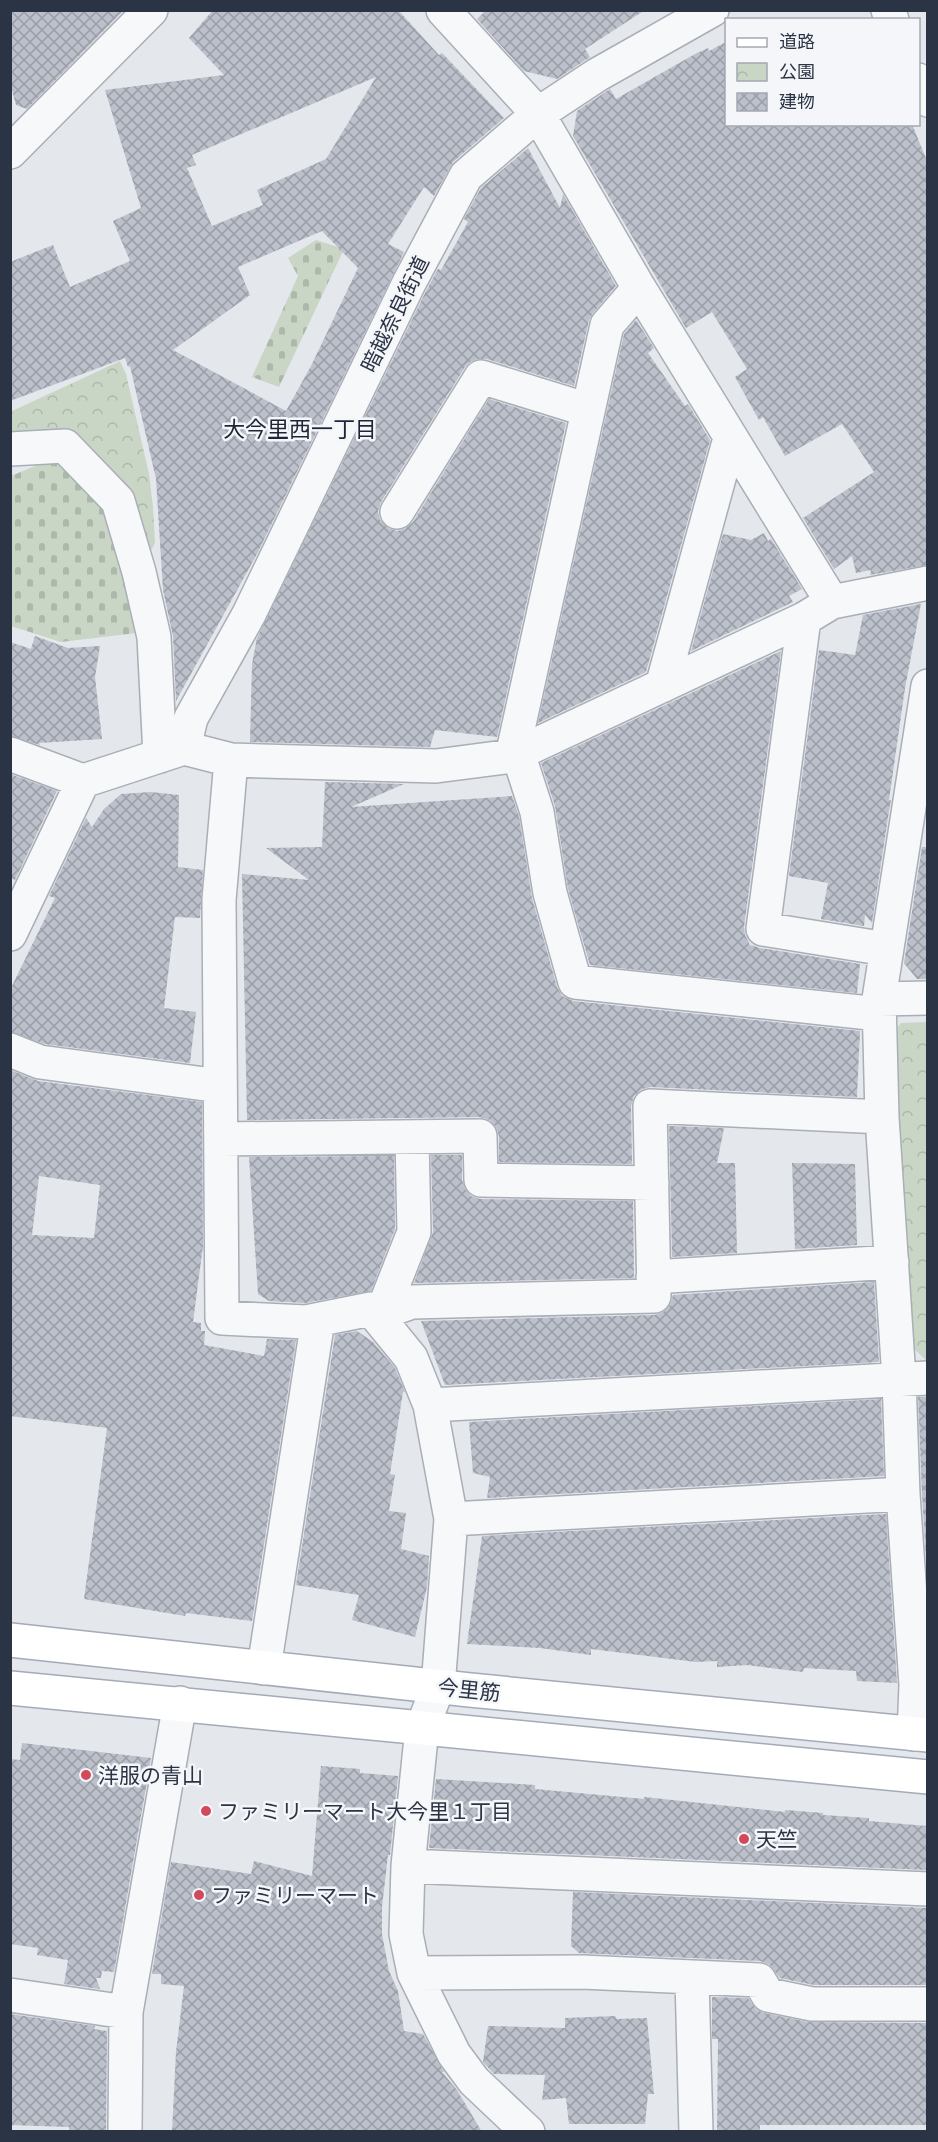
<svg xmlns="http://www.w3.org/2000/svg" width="938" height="2142" viewBox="0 0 938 2142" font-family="Figtree,'Noto Sans JP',sans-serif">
	<defs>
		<pattern id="cemetery-stones" width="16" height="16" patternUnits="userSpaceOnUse" patternTransform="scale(1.5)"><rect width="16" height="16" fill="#c9d6c5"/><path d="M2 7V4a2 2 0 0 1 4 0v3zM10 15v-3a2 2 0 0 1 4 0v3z" fill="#adb8ab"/></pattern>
		<pattern id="park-crowns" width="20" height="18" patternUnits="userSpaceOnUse" patternTransform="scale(1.5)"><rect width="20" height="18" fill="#c9d6c5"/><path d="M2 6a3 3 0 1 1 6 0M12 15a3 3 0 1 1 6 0" fill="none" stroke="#adb8ab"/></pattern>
		<pattern id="building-cross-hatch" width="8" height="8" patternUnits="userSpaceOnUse" patternTransform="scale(1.5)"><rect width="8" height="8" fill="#bbc0ca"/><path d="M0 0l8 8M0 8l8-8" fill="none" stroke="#989da6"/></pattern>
	</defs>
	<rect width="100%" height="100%" fill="#e4e7ec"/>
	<path fill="url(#cemetery-stones)" d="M316,240l28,9 -65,138 -27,-10 46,-101 -10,-18z
		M52,459l55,50 30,124 -76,9 -50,-16v-150z"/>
	<path fill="url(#park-crowns)" d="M120,361l6,13 23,100 4,33 2,36 -8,14 -79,-118 -57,3 -1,-30z
		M927,1022v339l-14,-13 -23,-311 11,-14z"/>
	<path fill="url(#building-cross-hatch)" fill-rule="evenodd" d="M10,10h114l-97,99 -11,-4 -6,-22z
		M213,10l186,1 40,44 3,-2 62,65 -51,44 -19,34 -10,-9 -36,57 16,8 -147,302 -81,147 -3,-65 -10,-46 -7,-111 -26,-113 -2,1 -3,-9 -115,43v-139l43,-17 17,42 60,-26 -17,-40 28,-13 -36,-118 119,-15 -35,-37zM376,77l-50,82 -69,31 6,15 -51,21 -25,-58 9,-3 -4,-10zM322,231l36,37 -47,98 -25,45 -113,-61 77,-55 -12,-28z
		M486,10h159l-60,39 5,8 -33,22 -33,-8 -47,-52z
		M726,42v82h186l15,37v404l-57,10 1,-5 -15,3 -4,-17 -18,13 -31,-51 71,-46 -32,-48 -57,32 -22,-39 -4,3 -24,-43 12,-8 -35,-57 -26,16 -113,-192 4,-25 33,-22 6,10 79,-45 13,-6 1,3z
		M528,148l32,60 3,-14 53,92 -23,27 -4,7 -15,66 -87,-27h-9l-8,3 -5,5 -84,135 -3,9 2,9 8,8 9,3 8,-2 8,-7 76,-123 77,24 -69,314 -62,-7 -5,17 -180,-5 2,-78 5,-26 169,-347 12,-22 3,1 27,-48 -4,-3 17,-31z
		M636,320l18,28 -6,5 37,53 3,-2 22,36 -64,232 -108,51 86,-389z
		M764,533l4,8 3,-2 31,50 -13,7 4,6 -102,49 32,-117 28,6z
		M921,604l-16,84 -16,112h2l-2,11 -17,112 -7,-8 -1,11 -43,-7 7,-36 -39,-7 30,-226 36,5 8,-40z
		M35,636l33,12 32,-2 -5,31 7,62 -63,4 1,2 -30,-9v-94l21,7z
		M781,651l-37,276 1,8 5,10 10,3 100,16 -3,29 -267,-28 -22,-76 -13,-83 -14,-43z
		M10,774l47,17 -42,89 -5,-2z
		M325,782l79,2 -53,23 161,-11 7,20 13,82 25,89 5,9 11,5 287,30 -3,66 -206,-10 -9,2 -8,7 -3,10 1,58 -133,-2v-26l-3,-9 -6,-7 -10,-3 -233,3 -5,-246 67,6 -43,-32 56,-1z
		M151,792l28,3 -1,72 25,3 -3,48 -25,-1 -11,91 32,4 -6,51 -145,-19 -35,-12v-42l45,-92 -6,-2 37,-78 6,9 12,-18 17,-15z
		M922,847h5v132h-10l-13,-16z
		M10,1070l28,11 164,21 1,144 -10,76 8,1v8h4l-1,14 60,11 3,-17 29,1 -44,281 -66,-8 -1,3 -101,-17 23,-171 -97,-12zM39,1176l61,9 -6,53 -62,-3z
		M669,1126l55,2 -7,35h18l2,90 -65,4z
		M431,1155h31v25l3,9 6,7 9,3 153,2 1,77 -220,5 19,-51z
		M394,1156l1,73 -24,62 -66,12 -36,-2 -11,-7 -9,-137z
		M792,1163l63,1 2,81 -62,4z
		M874,1282l5,80 -434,23 -24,-64 233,-6 9,-3 7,-7 3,-10z
		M357,1331l16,11 22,26 10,24h-2l-13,82 5,1 -6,36 17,2 -5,36 28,7 -2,31 -12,50 -63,-17 7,-25 -63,-10 39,-250z
		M918,1397h9v181l-5,-85z
		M881,1399l3,77 -397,22 3,-21 -17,-4 -4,-51z
		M886,1514l11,169 -40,-2 -1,-10 -52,-3 -1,4 -56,-7 -30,2v-6l-21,1 -105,-13v6l-51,-7 -73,-4 15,-108z
		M22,1743l129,15 -37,214 -12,-1 -1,7h-5l4,11 -36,-5 4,-24 -31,-5 1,-7 -28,-4v-185l10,1z
		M321,1766l39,3v4l38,3 -8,79h-2l-6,52v27l7,37 9,20 6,40 19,3 21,38h-2l15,18 25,42h-310l4,-80 8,-66 -23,-2v-10h-9l19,-112 80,12 3,-13 58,15z
		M436,1779l99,6v4l109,10v-2l141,15v-2l38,3v2l46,3v3l58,5v44l-498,-22z
		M573,1892l354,16v77h-113l-34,-7 -11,-14 -9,-3 -181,-8 -8,-7z
		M712,1997l36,1 9,12 7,3 44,9 119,1v102h-167v7h-43l1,-93h-6z
		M10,2014l85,12 -1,3 13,2 -1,101h-37v-5l-59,-2z
		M615,2016l2,3 30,-1 7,76h-6l-3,30h-76l-3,-26 -24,2 3,-25 -51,-1 -11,-12 5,-36 77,2v-10z"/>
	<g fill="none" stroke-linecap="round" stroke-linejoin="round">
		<g stroke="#a9aeb7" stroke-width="36">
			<path id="minor" d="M443,10l95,104 101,174 193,314
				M888,10l4,10
				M918,80l10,20
				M10,152l141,-142
				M10,449l55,-3 53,55 21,71 15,65 6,119
				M397,512l84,-135 107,33
				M804,619l-41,310 123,20
				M662,686l68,-248
				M184,748l47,12 205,6 76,-10 292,-137 28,-17 96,-19
				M518,753l19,59 13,81 25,89 304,32
				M10,754l73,27 101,-33 7,-30 58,-104 160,-331 57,-107 72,-62 59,-39 115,-65
				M512,756l95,-431 32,-37
				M231,760l-12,140 3,418 84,4 65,-13 40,49 19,47 21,114 -13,168 -16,41 -14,138 -2,68 8,39 40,81 20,27 54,51
				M10,934l73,-153
				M879,999l49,-1
				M10,1050l30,12 180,24
				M222,1139l258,-3 1,44 171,3
				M653,1277l239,-15
				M382,1313l32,-81 -2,-95
				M375,1315l37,-13 242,-6 -4,-190 232,11
				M430,1405l498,-27
				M451,1519l452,-25
				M264,1668l54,-348
				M914,1734l2,-49 -13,-191 -4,-115 -17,-262 -3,-118 49,-313
				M408,1866l520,23
				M414,1973l168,-1 177,8 9,15 44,9h116
				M692,1978l4,154
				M10,1995l116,17
				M125,2132l1,-120 54,-309"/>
		</g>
		<g stroke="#a3abb8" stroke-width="36">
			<path id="major" d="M10,1640l460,50 458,45
				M10,1688l918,89"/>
		</g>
		<use href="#minor" stroke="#f7f8fa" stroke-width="33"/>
		<use href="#major" stroke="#fff" stroke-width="33"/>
	</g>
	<g fill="#d1495b" stroke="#f4f6f9" stroke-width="2">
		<circle cx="86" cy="1775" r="6"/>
		<circle cx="206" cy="1811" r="6"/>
		<circle cx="744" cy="1839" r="6"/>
		<circle cx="199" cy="1895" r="6"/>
	</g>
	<g text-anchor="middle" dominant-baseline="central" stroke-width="5" stroke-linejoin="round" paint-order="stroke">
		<g font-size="21" fill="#2b3445" stroke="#f4f6f9">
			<text transform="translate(395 314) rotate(-64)">暗越奈良街道</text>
			<text transform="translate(469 1690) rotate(6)">今里筋</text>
		</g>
		<g font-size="21" fill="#2b3445" stroke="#f4f6f9" text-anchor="start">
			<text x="98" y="1775">洋服の青山</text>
			<text x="218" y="1811">ファミリーマート大今里１丁目</text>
			<text x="756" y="1839">天竺</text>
			<text x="211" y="1895">ファミリーマート</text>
		</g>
		<g font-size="22" fill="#1d2536" stroke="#f4f6f9">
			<text x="300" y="429">大今里西一丁目</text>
		</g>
	</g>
	<rect width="938" height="2142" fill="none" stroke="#2b3445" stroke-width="24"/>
	<rect x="725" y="18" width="195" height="108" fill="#f4f6f9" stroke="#a4a8b1" stroke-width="1.5"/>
	<rect x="737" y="38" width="30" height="9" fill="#ffffff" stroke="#a4a8b1" stroke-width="1.5"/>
	<text x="779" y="48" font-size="18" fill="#2b3445">道路</text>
	<rect x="737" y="63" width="30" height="18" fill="url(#park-crowns)" stroke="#a4a8b1" stroke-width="1.5"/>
	<text x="779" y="78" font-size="18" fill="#2b3445">公園</text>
	<rect x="737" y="93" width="30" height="18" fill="url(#building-cross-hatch)" stroke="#a4a8b1" stroke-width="1.5"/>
	<text x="779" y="108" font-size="18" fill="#2b3445">建物</text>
</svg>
